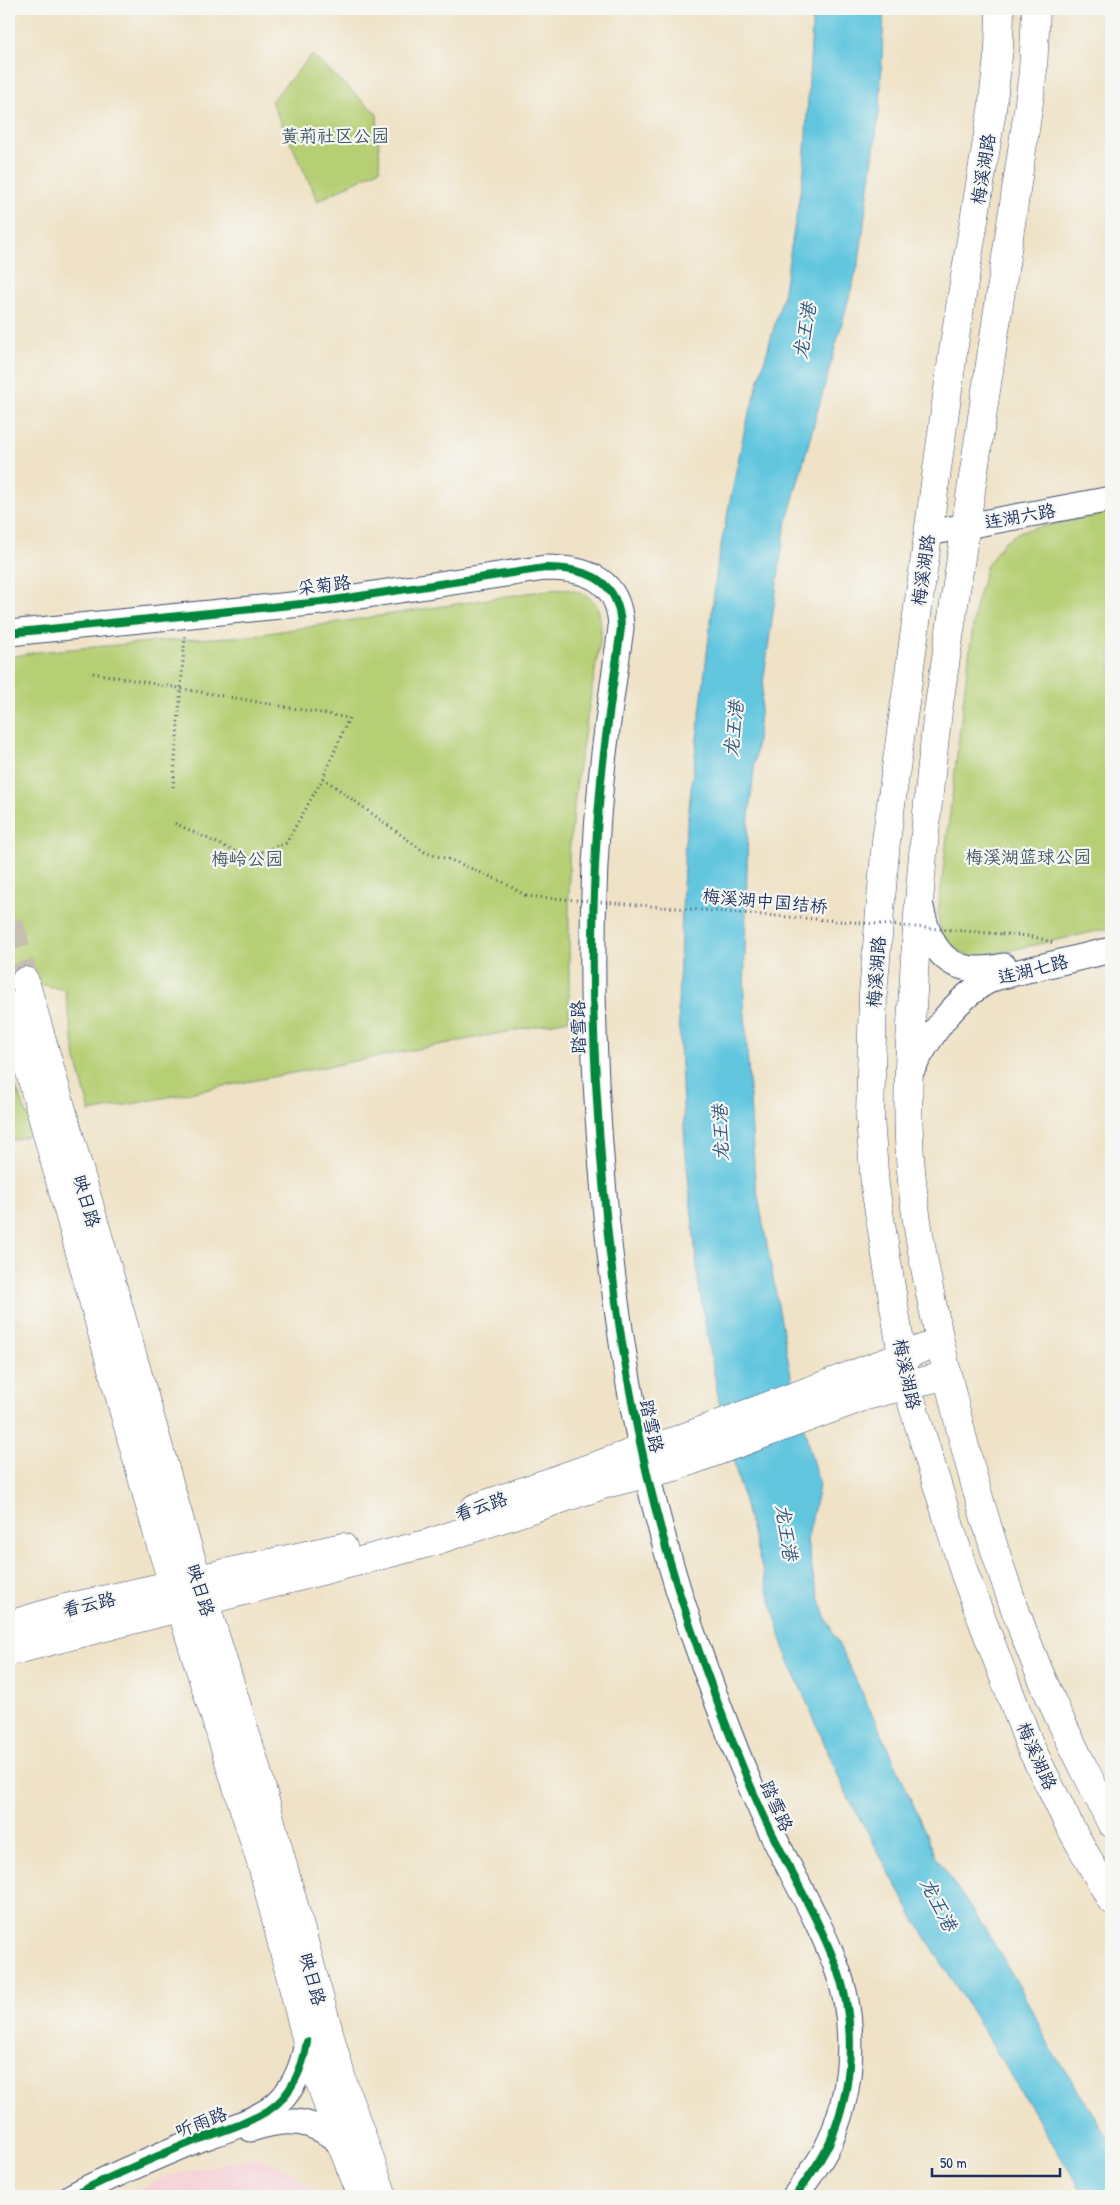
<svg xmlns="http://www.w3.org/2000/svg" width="1120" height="2205" viewBox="0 0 1120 2205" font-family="'Patrick Hand','LXGW WenKai TC',sans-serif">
	<rect width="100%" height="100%" fill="#f6f6f2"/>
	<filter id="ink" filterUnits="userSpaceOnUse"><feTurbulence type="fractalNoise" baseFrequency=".02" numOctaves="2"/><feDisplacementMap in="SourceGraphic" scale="10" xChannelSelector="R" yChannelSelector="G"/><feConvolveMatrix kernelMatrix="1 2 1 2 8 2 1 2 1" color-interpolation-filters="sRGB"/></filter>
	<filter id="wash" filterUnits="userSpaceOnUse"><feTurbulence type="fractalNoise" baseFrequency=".0096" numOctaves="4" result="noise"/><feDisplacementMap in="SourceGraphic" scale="20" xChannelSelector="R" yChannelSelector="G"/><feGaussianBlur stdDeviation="1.12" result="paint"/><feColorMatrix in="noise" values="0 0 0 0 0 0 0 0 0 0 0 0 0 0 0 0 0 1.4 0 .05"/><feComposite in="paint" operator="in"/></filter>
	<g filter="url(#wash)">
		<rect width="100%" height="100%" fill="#efe2c6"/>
		<path fill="#f6cfd6" d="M1099,1703l12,2v22z
			M254,2157l37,14 26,25h-190l42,-21z"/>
		<path fill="#b6cf74" stroke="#687f69" d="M312,55l65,59 3,55 -62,32 -47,-100z
			M1111,512v416l-131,29c-28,-4 -41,-16 -42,-44l27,-227 11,-82 11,-39 18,-24 16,-10z
			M566,589c31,6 35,17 35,46l-23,137 -9,80v168l-479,92 -14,-53 -11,-69 -56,-13v-318l6,-3 22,-4 124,-11 88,-5 298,-46z
			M9,1071l26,63 -26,7z"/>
		<path fill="#62c6df" stroke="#3e7a9e" d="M813,9h71l-4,96 -21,157 -74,266 -21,148 -16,149 -4,174 11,181 37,201 27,105 -12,55 7,40 12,37 63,131 47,108 51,75 35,59 30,60 53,81 6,7v57h-26l-174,-283 -66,-122 -60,-139 -38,-138 -27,-107 -21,-119 -14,-143 -7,-139 7,-165 33,-281 26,-128 39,-136 21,-127z"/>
	</g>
	<g filter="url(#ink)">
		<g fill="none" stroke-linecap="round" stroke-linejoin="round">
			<path stroke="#c5beb1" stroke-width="28" stroke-dasharray="28 14" stroke-linecap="butt" d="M9,922l16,59"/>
			<g stroke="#3b4a6e" stroke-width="27">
				<path id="tertiary" d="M929,533l182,-34
					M9,633l312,-31 224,-34c43,0 75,12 76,60 -7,51 -15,102 -20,153 -12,125 -10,251 0,376 13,172 41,339 101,503 18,50 37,102 60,152 23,52 54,100 74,154 19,49 18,111 0,160 -8,26 -26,49 -41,70
					M921,907c10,48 31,71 83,59
					M909,1075c20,-38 45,-78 85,-97l117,-28
					M251,2129c35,-12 63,-11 91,16
					M72,2196c40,-21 81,-38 122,-55 25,-9 53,-17 75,-31 23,-15 34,-43 38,-68"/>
			</g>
			<g stroke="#3b4a6e" stroke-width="29">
				<path id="secondary" d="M25,981l159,554 71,229 88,319 40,113
					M9,1005l17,53 135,488 102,323 44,173 32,97 23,57
					M475,1508l157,-55 39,-11 269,-100
					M9,1625l57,-17 277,-61
					M9,1652l420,-109 177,-59 69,-17 191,-71 81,-21"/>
			</g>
			<g stroke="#3b4a6e" stroke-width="29">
				<path id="primary" d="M1000,9l-1,39 -7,62 -37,228 -69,503 -13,153 -3,123 5,70 32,200 58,188 65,171 38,77 43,77
					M1036,9l-3,62 -5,39 -90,601c-11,94 -20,187 -25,281 -4,59 -7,120 -2,179 5,58 17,113 29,170 26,122 62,249 113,363 18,40 39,79 58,119"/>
			</g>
			<path stroke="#3b4a6e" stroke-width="3" stroke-dasharray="1 4" stroke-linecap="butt" d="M93,673l256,45 -26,60 -37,65 -39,14 -75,-35
				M323,778l103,75 25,7 52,22 23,14
				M173,787l12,-151
				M1002,934c18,1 35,2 51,9"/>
			<use href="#tertiary" stroke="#fff" stroke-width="25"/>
			<use href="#secondary" stroke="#fff" stroke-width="28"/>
			<use href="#primary" stroke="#fff" stroke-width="28"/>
			<path stroke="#3b4a6e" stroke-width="3" stroke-dasharray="1 4" stroke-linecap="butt" d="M526,896l476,38"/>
			<g stroke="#f6f6f2" stroke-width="11">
				<path id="cycleway" d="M9,633l312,-31 224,-34c43,0 75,12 76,60 -7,51 -15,102 -20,153 -12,125 -10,251 0,376 13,172 41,339 101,503 18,50 37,102 60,152 23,52 54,100 74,154 19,49 18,111 0,160 -8,26 -26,49 -41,70
					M72,2196c40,-21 81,-38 122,-55 25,-9 53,-17 75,-31 23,-15 34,-43 38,-68"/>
			</g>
			<use href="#cycleway" stroke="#00873e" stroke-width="8"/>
		</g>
	</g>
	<g text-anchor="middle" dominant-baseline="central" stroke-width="4.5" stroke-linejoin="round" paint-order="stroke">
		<g font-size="18" fill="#425764" stroke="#f6f6f2">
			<text x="335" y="135">黄荊社区公园</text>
			<text x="1028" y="856">梅溪湖篮球公园</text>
			<text x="247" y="858">梅岭公园</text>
		</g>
		<g font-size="18" fill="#1b2f5e" stroke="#f6f6f2">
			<text transform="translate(983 169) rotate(-81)">梅溪湖路</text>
			<text transform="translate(1020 516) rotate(-10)">连湖六路</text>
			<text transform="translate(923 570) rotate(-82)">梅溪湖路</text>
			<text transform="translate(324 585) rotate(-7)">采菊路</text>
			<text transform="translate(765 901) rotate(5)">梅溪湖中国结桥</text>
			<text transform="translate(1033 969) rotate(-14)">连湖七路</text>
			<text transform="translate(876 972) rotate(-86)">梅溪湖路</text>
			<text transform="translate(578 1027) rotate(-91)">踏雪路</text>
			<text transform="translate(87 1201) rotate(74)">映日路</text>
			<text transform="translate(907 1374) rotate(78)">梅溪湖路</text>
			<text transform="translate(652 1426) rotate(78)">踏雪路</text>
			<text transform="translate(481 1506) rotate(-19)">看云路</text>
			<text transform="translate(201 1590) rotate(73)">映日路</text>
			<text transform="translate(89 1604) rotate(-13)">看云路</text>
			<text transform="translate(1037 1756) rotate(66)">梅溪湖路</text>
			<text transform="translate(777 1806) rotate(66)">踏雪路</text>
			<text transform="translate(313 1979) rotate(75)">映日路</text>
			<text transform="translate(201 2122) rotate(-21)">听雨路</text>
		</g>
		<g font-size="19" font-style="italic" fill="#2d557e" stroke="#f6f6f2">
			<text transform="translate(804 331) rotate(-80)">龙王港</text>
			<text transform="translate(733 729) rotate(-84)">龙王港</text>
			<text transform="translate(720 1133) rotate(-92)">龙王港</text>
			<text transform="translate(787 1532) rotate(81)">龙王港</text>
			<text transform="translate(939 1904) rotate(63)">龙王港</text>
		</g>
	</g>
	<rect width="1120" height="2205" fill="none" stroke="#f6f6f2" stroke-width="30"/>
	<path d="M932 2168v8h128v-8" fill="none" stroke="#1b2f5e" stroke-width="2.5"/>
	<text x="940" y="2168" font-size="15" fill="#1b2f5e" stroke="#f6f6f2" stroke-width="4" paint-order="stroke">50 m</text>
</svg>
